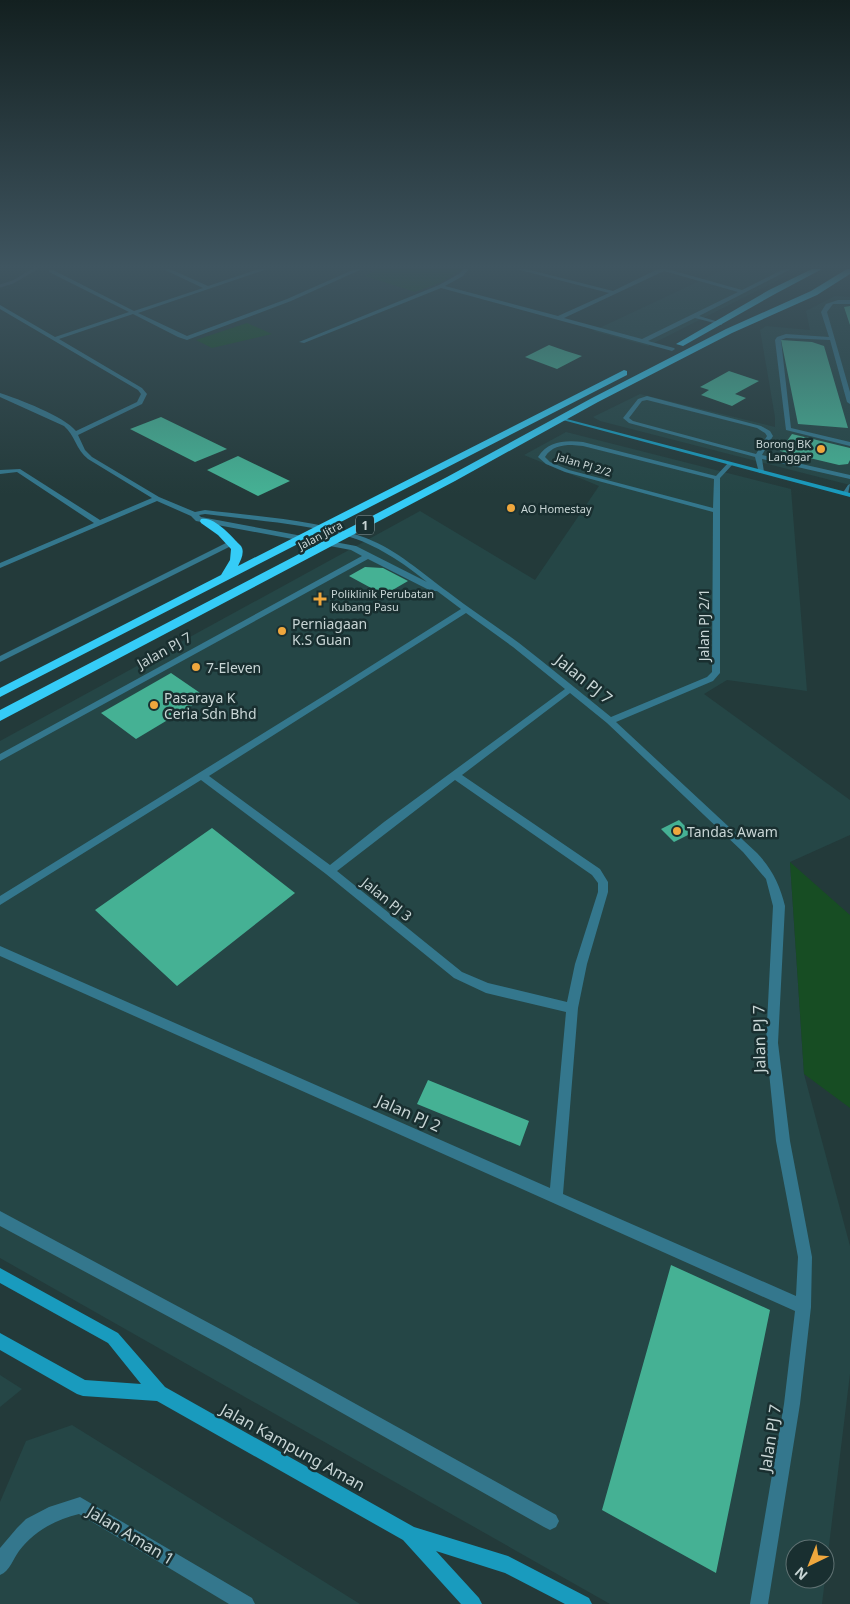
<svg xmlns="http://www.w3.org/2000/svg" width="850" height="1604" viewBox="0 0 850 1604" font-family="'Noto Sans',sans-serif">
	<rect width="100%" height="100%" fill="#233a3a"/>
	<path fill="#254646" d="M725,269h75l-152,77 -55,-15z
		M835,296l15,1v188l-250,-64 -7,-4 47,-23 135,33v-10l-15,-87 6,-4 44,4 -4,-19z
		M566,432l225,57 16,202 -80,-11 -23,14 146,106v35l-60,27 14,212 46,172v128l-25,204v-29h-30v30h30l-3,25h-212l-610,-346v-517l420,-230 115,69 64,-94 -75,-31z
		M0,1375l22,14 -22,18z
		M72,1425l288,179h-360v-102l26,-61z"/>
	<path fill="#174d23" d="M377,269h84v1l-19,12 -27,10 -50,-16z
		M247,323l25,11 -60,14 -16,-8z
		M790,862l60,53v193l-46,-34z"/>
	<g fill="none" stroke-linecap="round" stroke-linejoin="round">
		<path stroke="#3c5668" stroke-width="3" d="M0,286l13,-4 22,-13"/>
	</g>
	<path fill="#45b194" d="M850,306v19l-6,-18z
		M781,340l31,2 12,4 24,82 -50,-4z
		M549,345l17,6 16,5 -25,13 -32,-12z
		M729,371l30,10 -24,13 11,4 -14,8 -31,-11 8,-5 -9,-3z
		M161,417l66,32 -32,13 -65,-33z
		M792,434l58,14v12l-2,4 -9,1 -59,-14z
		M238,456l52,25 -32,15 -51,-26z
		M365,567l18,1 25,13 -24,14 -35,-19z
		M171,673l35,24 -70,42 -35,-26z
		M679,820l13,13 -18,9 -13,-13z
		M212,828l83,65 -118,93 -82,-76z
		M428,1080l101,41 -9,25 -103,-42z
		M671,1265l99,45 -54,263 -114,-63z"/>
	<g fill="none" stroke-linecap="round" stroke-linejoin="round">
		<path fill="#34778d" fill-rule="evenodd" d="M163,269h7l38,17 51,-17h8l-129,44 49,23 100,-37 68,-30h7l-71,32 -104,39 -9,-3 -45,-23 -74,25 83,49 5,6 -5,10 -64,31 7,15 7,7 67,40 36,15 10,-2c49,6 115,10 161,28 31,12 56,35 82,54 23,18 48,34 71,51 31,24 61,49 92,74l96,-40 5,-5 1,-160 -148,-40 -19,-8 -8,-7c10,-16 27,-17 45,-15l133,34 12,-13 5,1 -13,14v195l-7,8 -97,41 141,131c15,16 23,32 28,53l-7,137 12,98 22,116 -1,50 -11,97 -32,200h-18l34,-200 11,-93 -795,-355v-10l550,242 16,-176 -80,-19 -32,-15 -128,-104 -125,-94 -201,125v-9l325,-201 136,-86 -24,-18h-6l-63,-32 -368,202v-7l362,-198 -11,-6 -155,-29 -5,-5 -34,-15 -157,67v-5l94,-40 -77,-51 -17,2v-4l20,-1 80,51 52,-22 -64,-39c-12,-9 -13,-24 -24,-33l-64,-29v-4c18,6 64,23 76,38l61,-29 4,-8 -3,-4 -138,-81v-4l55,32 74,-25 -80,-40v-2h4l81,41 69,-23zM572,445l11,1 131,33 -1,29 -144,-38 -19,-8 -5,-5c6,-10 16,-12 27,-12zM205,514c47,6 96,9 142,22 28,8 57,27 80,46l-71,-36 -155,-29 -2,-2zM466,613l47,34 52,42 -181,133 -54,43 -121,-89zM570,693l37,30 136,129 23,27 7,27 -7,137 10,98 22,116 -2,39 -233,-102 15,-186 9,-44 21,-72v-10l-8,-13 -138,-94zM455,780l137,95 6,8v9l-23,72 -8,38 -79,-19 -26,-11 -125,-101z
			M464,269h5l-6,7 -18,10 113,30 51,-23 -93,-24h10l87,22 45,-22h9l75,21 42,-21h7l-92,47 23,7v2l-27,-7 -47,23 26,7 1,1 -3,2 -231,-63 -137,55 -5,-1 140,-57 20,-11zM664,271l74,21 -96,47 -78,-21z
			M838,300h12v4h-17l-6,8 23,80v12l-3,-2 -17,-62 -44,-2 -5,2 10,88 59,14v4l-64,-16 -11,-90 2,-3 9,-3 43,3 -8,-25 5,-8z
			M647,396l114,30 9,5 3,5 -11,19 88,20v4l-88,-20 2,13 -5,1 -4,-16 -126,-34 -6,-5 15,-19zM647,400l110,28 8,5 2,3 -11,18 -123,-33 -4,-3 13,-17z
			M850,484l-2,10 -5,1 -1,-1 6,-9z
			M230,541h6l1,2 -237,119v-6z
			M0,1211l235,126 321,178 3,6 -3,6 -6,3 -6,-3 -319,-180 -225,-121z
			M80,1497l172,101 3,6h-26l-150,-90c-24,6 -45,17 -60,37 -6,8 -9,20 -19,24v-27l17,-20 9,-9 23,-12z"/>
		<path fill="#199bbe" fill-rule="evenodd" d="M559,417l291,76v4l-291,-78z
			M0,1268l118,65 47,54 249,140 94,29 81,42 3,6h-27l-60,-31 -69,-22 43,47 3,6h-21l-58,-64 -246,-139 -74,-5 -6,-2 -77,-44v-17l85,47 56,4 -33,-41 -108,-60z"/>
		<path fill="#35ccf7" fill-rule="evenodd" d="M812,269h10l-47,25 -92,52 -7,-2 93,-54z
			M847,269h3v5l-33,21 -85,38 -134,69 -143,79 -455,240v-11l447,-233 145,-79 134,-69 85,-38z
			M624,370l3,1v4l-627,322v-9l221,-113 9,-15 1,-11 -13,-14 -17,-12 -1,-2 1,-2c14,-3 31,18 40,27 4,6 0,14 -3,20z"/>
	</g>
	<linearGradient id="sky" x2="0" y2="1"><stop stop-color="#132020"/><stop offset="0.54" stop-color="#3f5560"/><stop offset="1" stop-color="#3f5560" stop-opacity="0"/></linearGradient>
	<rect width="850" height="494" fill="url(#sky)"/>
	<g fill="#efa73d" stroke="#192f30" stroke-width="2">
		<circle cx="821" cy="449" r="5"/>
		<circle cx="511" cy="508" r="5"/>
		<path d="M317.5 591.5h5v5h5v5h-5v5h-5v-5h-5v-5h5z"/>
		<circle cx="282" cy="631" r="5"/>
		<circle cx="196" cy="667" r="5"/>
		<circle cx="154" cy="705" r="5"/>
		<circle cx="677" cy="831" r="5"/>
	</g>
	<g text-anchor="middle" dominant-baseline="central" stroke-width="5" stroke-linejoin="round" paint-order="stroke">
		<g font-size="11" fill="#c8d5d5" stroke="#192f30" text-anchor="start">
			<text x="811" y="443" text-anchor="end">Borong BK<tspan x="811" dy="13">Langgar</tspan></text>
			<text x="521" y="508">AO Homestay</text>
			<text x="331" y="593">Poliklinik Perubatan<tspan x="331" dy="13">Kubang Pasu</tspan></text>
		</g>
		<g font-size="11" fill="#c8d5d5" stroke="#192f30">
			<text transform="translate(584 464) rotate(17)">Jalan PJ 2/2</text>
			<text transform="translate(320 535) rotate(-28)">Jalan Jitra</text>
		</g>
		<rect fill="#192f30" stroke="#94a3a4" stroke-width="1" x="356" y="515.5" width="18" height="19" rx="4"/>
		<g font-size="12" font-weight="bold" fill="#c8d5d5">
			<text x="365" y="525">1</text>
		</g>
		<g font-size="14" fill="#c8d5d5" stroke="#192f30" text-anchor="start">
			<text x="292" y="623">Perniagaan<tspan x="292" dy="16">K.S Guan</tspan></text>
			<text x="206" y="667">7-Eleven</text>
			<text x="164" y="697">Pasaraya K<tspan x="164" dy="16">Ceria Sdn Bhd</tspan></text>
			<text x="687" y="831">Tandas Awam</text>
		</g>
		<g font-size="14" fill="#c8d5d5" stroke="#192f30">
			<text transform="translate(703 625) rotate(-90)">Jalan PJ 2/1</text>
			<text transform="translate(164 650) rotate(-29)">Jalan PJ 7</text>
			<text transform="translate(387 899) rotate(39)">Jalan PJ 3</text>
		</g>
		<g font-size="16" fill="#c8d5d5" stroke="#192f30">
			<text transform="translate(584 679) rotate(39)">Jalan PJ 7</text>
			<text transform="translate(759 1039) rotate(-91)">Jalan PJ 7</text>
			<text transform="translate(409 1113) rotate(24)">Jalan PJ 2</text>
			<text transform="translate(770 1438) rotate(-81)">Jalan PJ 7</text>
			<text transform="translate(293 1447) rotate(29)">Jalan Kampung Aman</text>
			<text transform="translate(131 1535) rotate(31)">Jalan Aman 1</text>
		</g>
	</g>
	<g transform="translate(810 1564) rotate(223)"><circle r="24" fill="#192f30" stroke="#5f7172"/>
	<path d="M0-4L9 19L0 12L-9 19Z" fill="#efa73d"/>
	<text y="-8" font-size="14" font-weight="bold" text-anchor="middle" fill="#c8d5d5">N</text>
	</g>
</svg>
